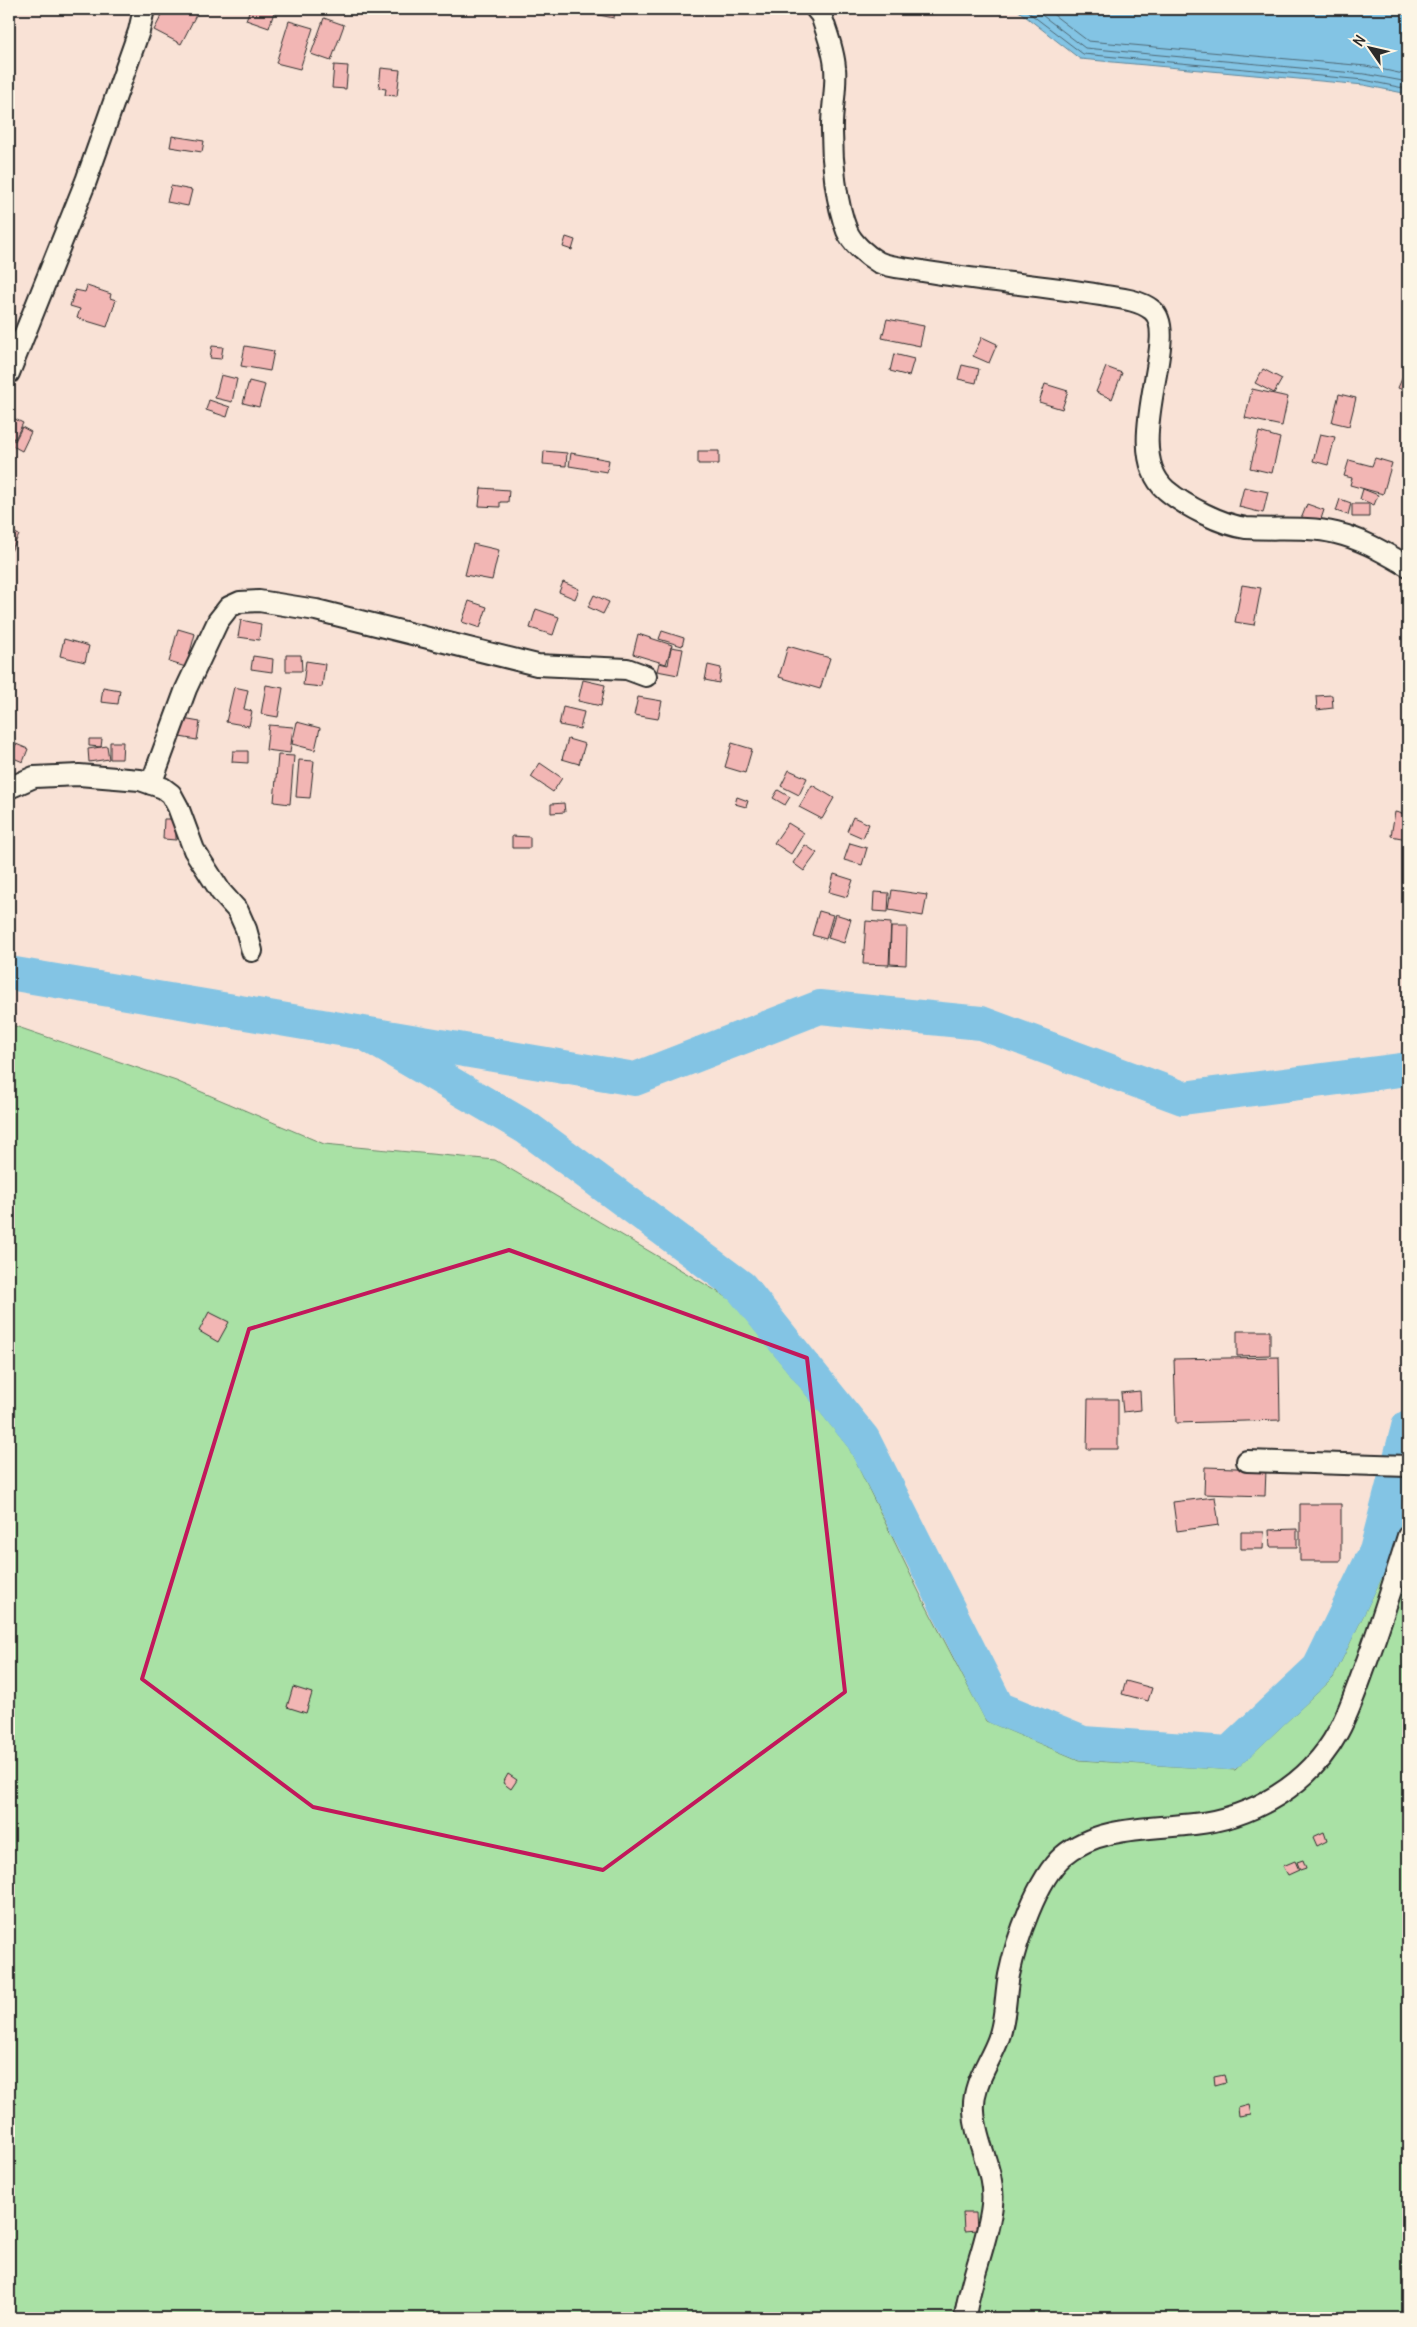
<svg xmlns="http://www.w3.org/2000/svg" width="1417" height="2327" viewBox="0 0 1417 2327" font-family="Delius,sans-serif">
	<rect width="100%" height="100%" fill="#f9e2d6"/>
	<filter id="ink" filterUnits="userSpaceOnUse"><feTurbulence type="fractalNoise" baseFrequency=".02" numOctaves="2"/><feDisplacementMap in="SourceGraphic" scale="10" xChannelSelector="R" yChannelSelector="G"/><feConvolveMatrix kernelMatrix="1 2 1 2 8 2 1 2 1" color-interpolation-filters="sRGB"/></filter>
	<g filter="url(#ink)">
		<path fill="#a9e1a5" stroke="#6a8668" d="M9,1024l167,57 148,63 171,16 235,139 119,149 70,144 67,129 93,39 156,10 98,-92 59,-122 16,-62v824h-1399z"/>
		<path fill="#83c4e4" stroke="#60879a" d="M1016,9h392v85l-44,-9 -284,-26z"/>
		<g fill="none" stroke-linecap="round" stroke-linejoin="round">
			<path stroke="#4e6875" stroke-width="1" d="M1024,9l59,45 281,26 44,9
				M1034,9l51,39 280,26 43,8
				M1046,9l42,32 278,25 42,9"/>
			<path stroke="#83c4e4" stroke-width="34" d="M9,973l626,106 185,-72 161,16 202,75 225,-29
				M364,1033l163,95 214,159 122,152 135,269 85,35 146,10 90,-85 57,-117 32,-124"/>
		</g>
		<path fill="#f2b6b4" stroke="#2b2b2b" d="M165,9h23l9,4 -16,31 -27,-14z
			M250,9h25l-6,19 -23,-8z
			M584,9h31l-1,9 -31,-6z
			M324,18l20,7 -13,36 -20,-7z
			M289,21l24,7 -13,41 -24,-6z
			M334,65l14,1 -2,23 -14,-1z
			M381,68l19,2 -3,26 -12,-1 1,-6 -7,-1z
			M172,136l32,5 -2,11 -32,-5z
			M171,186l21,4 -4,16 -21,-4z
			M566,237l9,3 -3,10 -9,-3z
			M87,286l24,8 -1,4 6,2 -9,27 -30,-9 3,-9 -10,-3 5,-16 10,2z
			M887,319l37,7 -4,20 -38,-8z
			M982,337l15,7 -8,19 -16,-7z
			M212,346l11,1 -2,12 -11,-1z
			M245,346l29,5 -4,20 -29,-5z
			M894,354l20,5 -5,17 -19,-5z
			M962,365l17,4 -3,14 -18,-4z
			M1106,367l16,6 -10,26 -16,-7z
			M1263,369l19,10 -8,14 -19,-10z
			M1406,369h2v23l-10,-4z
			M221,375l16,4 -5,23 -17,-4z
			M249,381l16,4 -6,22 -16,-4z
			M1045,384l23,7 -6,18 -23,-7z
			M1252,389l36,8 -6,29 -37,-8z
			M1339,394l17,4 -7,28 -17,-4z
			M209,400l21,7 -3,10 -21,-7z
			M9,416l14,7 -8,16 -6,-3z
			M22,427l9,5 -9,19 -13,-7v-7l6,4z
			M1259,432l21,6 -8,35 -22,-5z
			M1320,434l15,3 -7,28 -15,-4z
			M544,451l23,2 -1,13 -23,-2z
			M698,451h21v13h-21z
			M571,453l38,7 -2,12 -38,-6z
			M1375,458l17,5 -9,31 -33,-9 2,-7 -8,-2 5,-16 23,6z
			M1244,487l24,5 -5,21 -24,-6z
			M481,488l28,2 -1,12h-8v5l-21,-1z
			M1363,489l15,6 -4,10 -14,-6z
			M1340,499l11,4 -3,12 -12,-4z
			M1307,504l17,6 -5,15 -18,-6z
			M1352,504h17v13h-17z
			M9,530l10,5 -8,16 -2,-1z
			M473,544l26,6 -7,30 -27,-5z
			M563,582l16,7 -4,10 -16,-7z
			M1242,585l19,3 -7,37 -19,-3z
			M594,595l15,7 -6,12 -15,-7z
			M469,601l18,6 -7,21 -18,-6z
			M536,609l23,8 -6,18 -23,-7z
			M241,620l20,4 -2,16 -21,-3z
			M178,629l17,5 -9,33 -17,-5z
			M662,631l22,7 -2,8 -23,-7z
			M638,634l34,11 -6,19 -33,-10z
			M64,639l25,7 -4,16 -25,-6z
			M788,646l42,12 -10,31 -41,-12z
			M671,647l12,2 -5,26 -21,-4 2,-8 9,2z
			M286,655h15l1,16h-16z
			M253,656l20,3 -1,13 -21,-3z
			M306,661l19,3 -3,23 -19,-2z
			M708,665l13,3 -2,15 -14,-3z
			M583,680l22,5 -4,21 -23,-5z
			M266,685l17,3 -5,29 -17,-3z
			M103,687l17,3 -2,14 -17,-2z
			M234,687l14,3 -4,19 8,2 -3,15 -23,-4z
			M1332,695l1,13 -16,2 -1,-14z
			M638,697l24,4 -4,18 -24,-4z
			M563,707l21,5 -4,17 -21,-4z
			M177,718l23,4 -3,18 -23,-4z
			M297,722l23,6 -5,22 -23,-6z
			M269,725l24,2 -3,26 -24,-3z
			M89,739h13l-1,8 -12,-1z
			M568,739l17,5 -6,20 -17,-5z
			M110,742h13l-1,17h-12z
			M732,743l20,6 -7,24 -20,-6z
			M16,744l12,5 -5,13 -12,-5z
			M107,746l2,13 -20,3 -1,-13z
			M233,751h15v12l-16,-1z
			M278,755l16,1 -4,48 -16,-2z
			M299,760l15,1 -4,37 -14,-1z
			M540,763l22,15 -9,14 -22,-15z
			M789,770l18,8 -8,17 -18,-9z
			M812,785l22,13 -12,21 -23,-12z
			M778,790l12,7 -5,8 -12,-7z
			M737,797l11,4 -2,6 -11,-3z
			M564,803l1,9 -14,1v-9z
			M1395,812l13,3 -1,24 -16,-3z
			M853,817l16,7 -6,14 -16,-7z
			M164,819h12v21l-13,-1z
			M788,823l16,10 -13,21 -17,-11z
			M512,836l18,1v11h-18z
			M850,843l17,5 -5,17 -18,-5z
			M805,845l12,8 -13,18 -11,-8z
			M834,874l19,6 -6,17 -18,-5z
			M892,890l35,5 -4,21 -34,-6z
			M874,892l15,1 -1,19 -15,-1z
			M819,911l14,4 -7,24 -14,-4z
			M835,914l16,5 -7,24 -16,-5z
			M866,921l25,2 -2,42 -26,-1z
			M891,927h16l-1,38 -16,-1z
			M209,1312l20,10 -11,20 -19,-11z
			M1237,1331h33v24l-33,1z
			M1279,1357l1,63 -104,3 -2,-64z
			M1140,1391l1,19 -18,2 -2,-19z
			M1088,1399h30v50h-31z
			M1205,1467l61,2 -1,27 -61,-2z
			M1215,1497l4,28 -42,6 -4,-29z
			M1300,1504h41v57h-41z
			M1297,1529v18h-27l-1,-17z
			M1241,1532h23l-1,17h-22z
			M1126,1681l26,7 -4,13 -26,-7z
			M293,1687l19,6 -6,20 -19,-6z
			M508,1774l9,6 -6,9 -8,-6z
			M1324,1832l3,9 -10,5 -4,-9z
			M1303,1860l3,8 -6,2 -3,-8z
			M1295,1861l4,9 -11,5 -5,-9z
			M1224,2075l2,7 -11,3 -1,-8z
			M1249,2105l2,10 -12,2 -1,-9z
			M963,2213h13l1,17 -13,1z"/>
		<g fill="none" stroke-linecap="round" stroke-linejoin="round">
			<g stroke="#2b2b2b" stroke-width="24">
				<path id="minor" d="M816,9l5,6c5,16 13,35 14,53 2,21 -4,43 -3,64 0,30 4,71 15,99 5,12 19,24 31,31 12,6 31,6 44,9 59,10 119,14 178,24 17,3 38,4 52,15 31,24 -34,138 14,180 19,16 56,35 80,38 30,2 60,-2 90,5 26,6 49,20 72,33
					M9,373l77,-192 53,-150 5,-22
					M151,784l35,-95 32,-68 11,-14 11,-5 19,-1 57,9 221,55 90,4 19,7
					M9,788l25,-11 45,-2 61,5 23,8 8,6 7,13 16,43 27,42 17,19 8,18 6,22
					M1247,1461l161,5
					M965,2318c4,-38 23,-75 27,-113 4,-34 -17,-61 -18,-94 -2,-27 15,-47 24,-71 8,-20 7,-44 11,-65 7,-34 28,-96 54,-119 35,-30 89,-27 131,-32 59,-6 116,-40 144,-92 12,-22 20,-47 29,-71 15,-41 28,-83 41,-125"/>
			</g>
			<use href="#minor" stroke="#fcf5e5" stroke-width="20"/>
		</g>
	</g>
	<path fill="none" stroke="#c2185b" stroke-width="4" stroke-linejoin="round" d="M509,1250l298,108 38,334 -242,178 -290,-63 -171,-128 107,-350z"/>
	<rect width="1417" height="2327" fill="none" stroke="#fcf5e5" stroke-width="30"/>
	<rect x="15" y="15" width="1387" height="2297" fill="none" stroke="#2b2b2b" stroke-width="2" filter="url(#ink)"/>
	<g transform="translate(1370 48) rotate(304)" stroke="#fcf5e5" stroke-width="4" paint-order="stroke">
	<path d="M0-4L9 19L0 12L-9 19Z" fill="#2b2b2b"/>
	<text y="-8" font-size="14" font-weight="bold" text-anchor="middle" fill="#2b2b2b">N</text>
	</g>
</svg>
